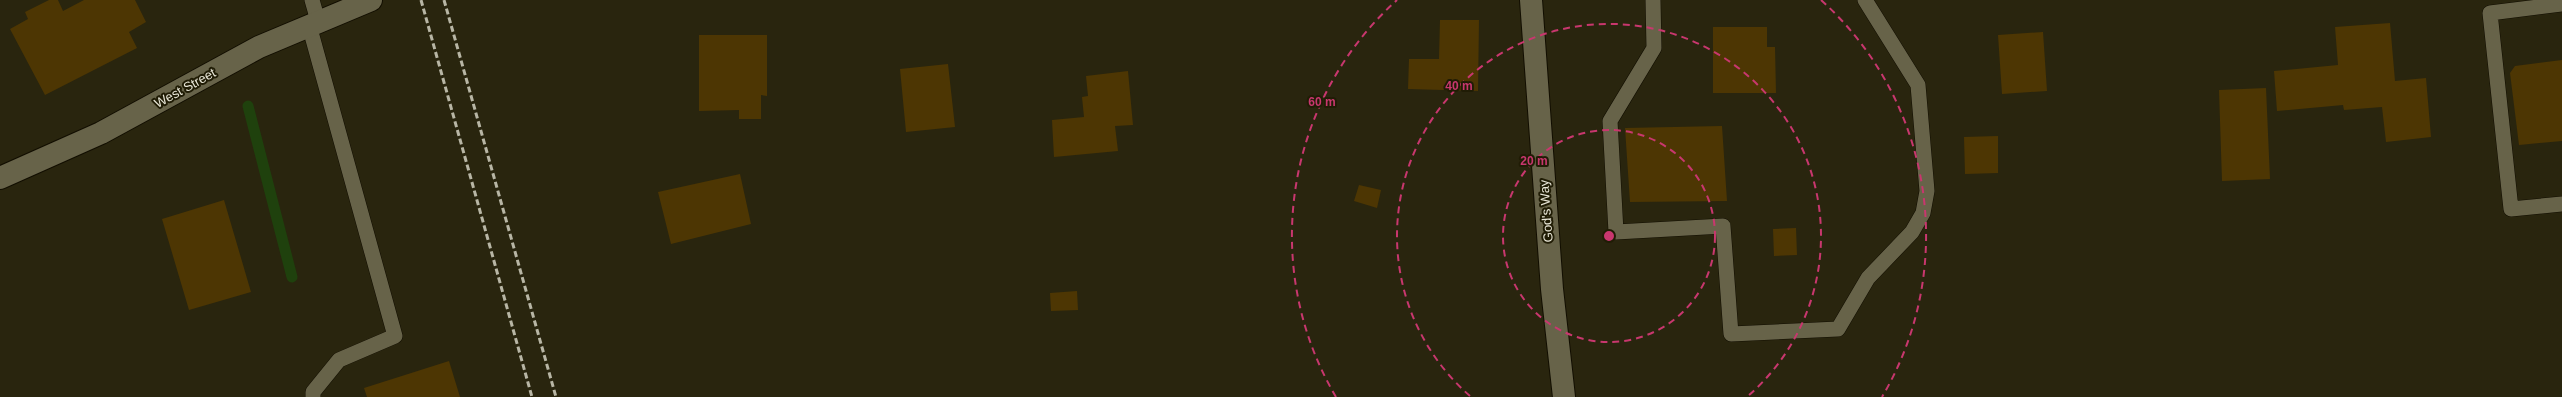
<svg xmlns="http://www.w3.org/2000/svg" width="2562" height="397" viewBox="0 0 2562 397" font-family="Helvetica,sans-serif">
	<rect width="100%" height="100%" fill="#29250e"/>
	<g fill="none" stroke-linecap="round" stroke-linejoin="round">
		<path stroke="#1f410d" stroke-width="11" d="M248,106l44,171"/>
	</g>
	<path fill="#4d3603" d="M49,0h9l5,11 21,-11h51l11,22 -17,10 8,16 -92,47 -35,-66 18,-10 -3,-7z
		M1440,20h39l-1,71 -70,-2 1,-30h30z
		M2390,23l5,58 31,-3 5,59 -45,5 -4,-35 -38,3 -1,-5 -66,6 -3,-40 64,-6 -3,-38z
		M1713,27h54v20h8l1,46h-63z
		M2043,32l4,59 -45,3 -4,-59z
		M699,35h68v61l-6,-1v24h-22v-9l-40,1z
		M2562,60v81l-43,4 -9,-72 5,-7z
		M948,64l7,63 -49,5 -6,-63z
		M1128,71l5,54 -18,1 3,25 -64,6 -2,-37 32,-3 -2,-20 6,-1 -2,-20z
		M2266,88l4,91 -48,2 -3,-91z
		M1722,126l5,75 -97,1 -5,-74z
		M1998,136v37l-33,1 -1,-37z
		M740,174l11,50 -80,20 -13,-52z
		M1359,185l22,5 -4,18 -23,-7z
		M224,200l27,92 -62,18 -27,-91z
		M1796,228l1,27 -23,1 -1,-27z
		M1077,291l1,19 -27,1 -1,-18z
		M449,361l11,36h-93l-3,-9z"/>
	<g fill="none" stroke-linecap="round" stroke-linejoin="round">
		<g stroke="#120e00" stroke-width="16">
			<path id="service" d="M312,0l6,21
				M1653,0l1,48 -44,73 6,111 107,-6 8,108 107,-5 30,-51 44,-46 11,-19 4,-22 -9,-106 -53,-85
				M2562,4l-72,9 21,196 51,-5
				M309,25l86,311 -56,24 -26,32v5"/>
		</g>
		<g stroke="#120e00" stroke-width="24">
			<path id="minor" d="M1531,0l21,289 12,108"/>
		</g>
		<g stroke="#120e00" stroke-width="24">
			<path id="secondary" d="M0,178l101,-45 158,-86 112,-47"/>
		</g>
		<use href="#service" stroke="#676349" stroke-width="15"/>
		<use href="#minor" stroke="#676349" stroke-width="22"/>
		<use href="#secondary" stroke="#676349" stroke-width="22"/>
		<path stroke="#b8b6a5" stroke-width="3" stroke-dasharray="6 3" stroke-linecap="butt" d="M421,0l111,397
			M444,0l112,397"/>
	</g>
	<g fill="none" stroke="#c8376e" stroke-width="2" stroke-dasharray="7 5">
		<circle cx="1609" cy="236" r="106"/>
		<path d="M1470 396A212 212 0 1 1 1748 396"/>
		<path d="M1336 397A317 317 0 0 1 1397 0M1821 0A317 317 0 0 1 1882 397"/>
	</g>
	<g text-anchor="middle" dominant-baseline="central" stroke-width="4" stroke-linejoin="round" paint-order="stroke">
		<g font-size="13" fill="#e8e6d7" stroke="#201c05">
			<text transform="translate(185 88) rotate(-29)">West Street</text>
			<text transform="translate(1546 211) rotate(-94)">God's Way</text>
		</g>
	</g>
	<circle cx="1609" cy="236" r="6" fill="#c8376e" stroke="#201c05" stroke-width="2"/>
	<g font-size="12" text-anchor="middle" font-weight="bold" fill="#c8376e" stroke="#201c05" stroke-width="4" stroke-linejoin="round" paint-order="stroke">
		<text x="1459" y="90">40 m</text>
		<text x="1322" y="106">60 m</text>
		<text x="1534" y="165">20 m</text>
	</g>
</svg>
